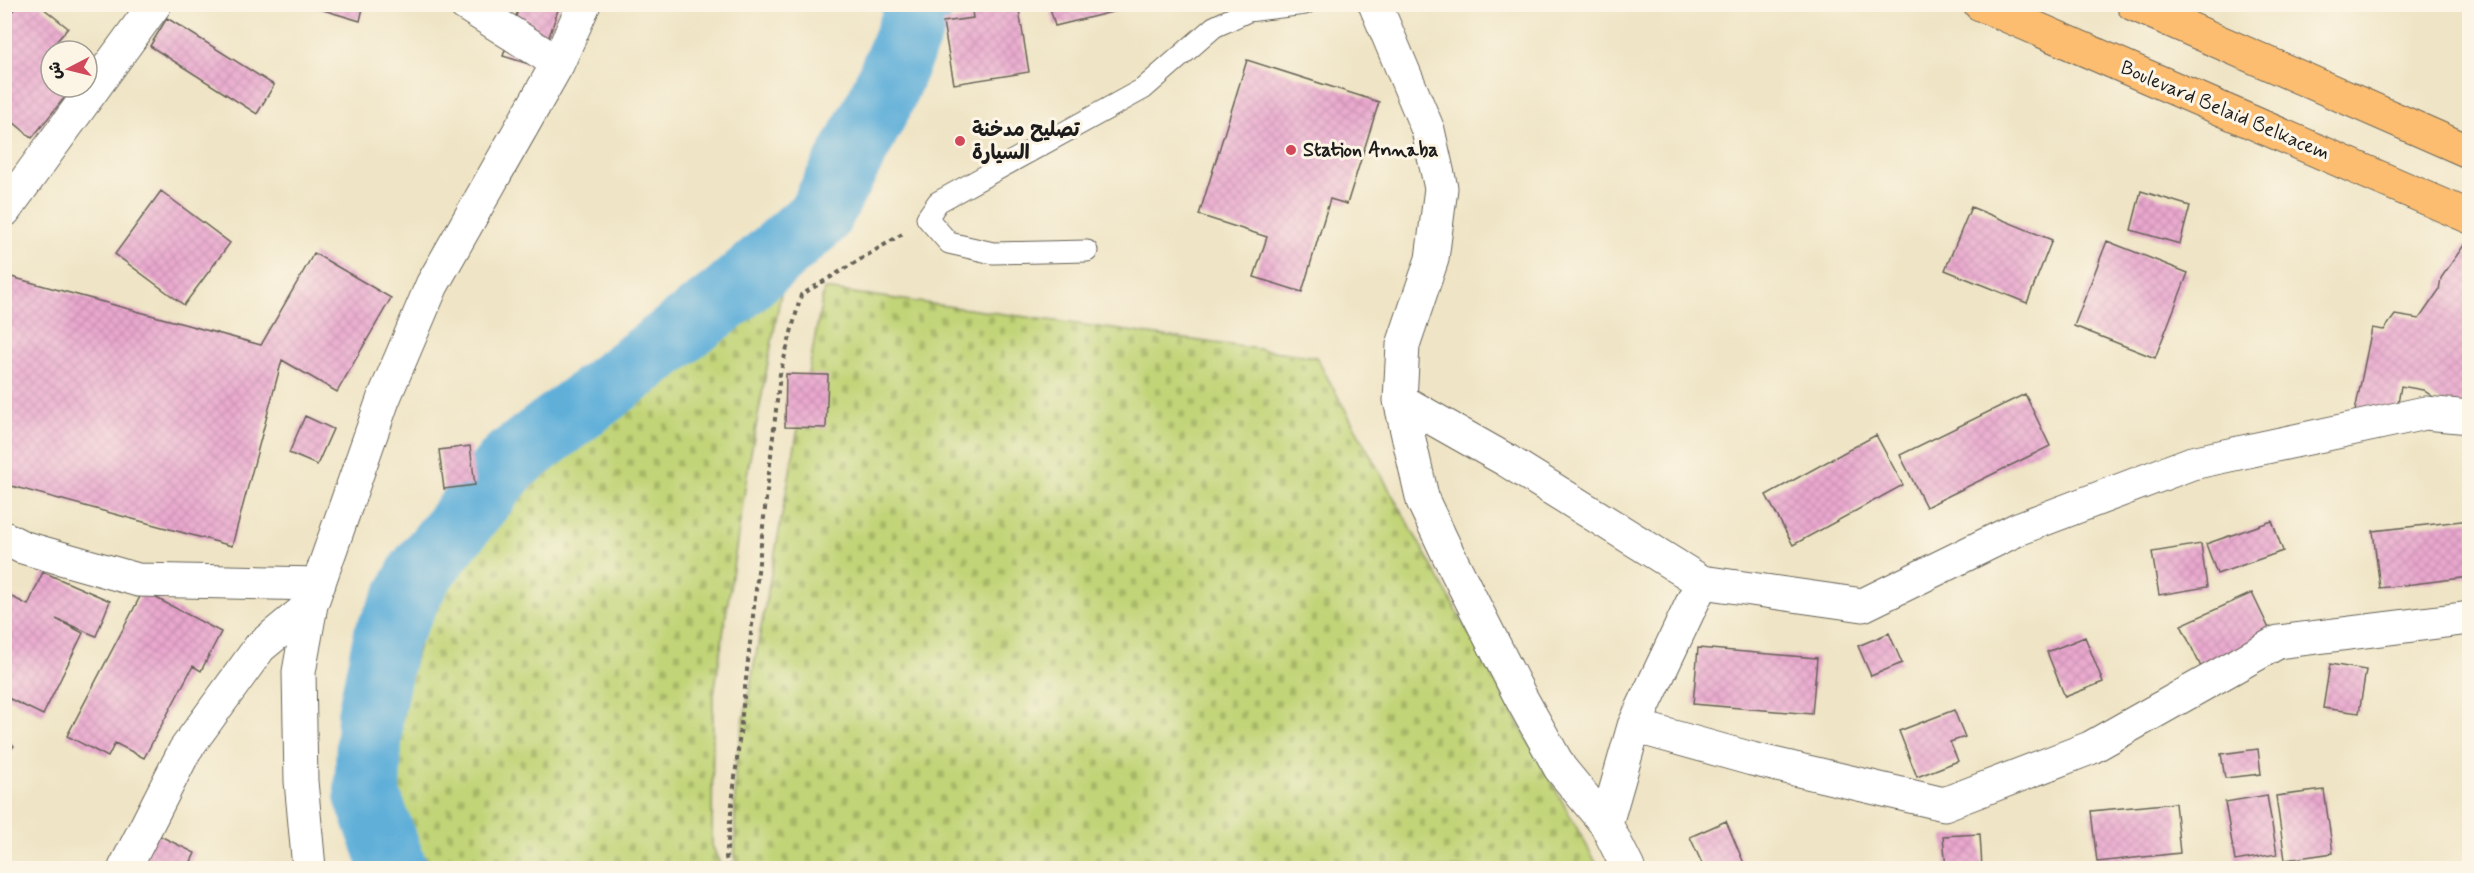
<svg xmlns="http://www.w3.org/2000/svg" width="2474" height="873" viewBox="0 0 2474 873" font-family="Mynerve,'Playpen Sans Arabic',sans-serif">
	<defs>
		<pattern id="cemetery-stones" width="16" height="16" patternUnits="userSpaceOnUse" patternTransform="scale(1.5)"><rect width="16" height="16" fill="#c1d477"/><path d="M2 7V4a2 2 0 0 1 4 0v3zM10 15v-3a2 2 0 0 1 4 0v3z" fill="#a5b566"/></pattern>
		<pattern id="building-cross-hatch" width="8" height="8" patternUnits="userSpaceOnUse" patternTransform="scale(1.5)"><rect width="8" height="8" fill="#e9a7ce"/><path d="M0 0l8 8M0 8l8-8" fill="none" stroke="#c78fb0"/></pattern>
	</defs>
	<rect width="100%" height="100%" fill="#fcf5e5"/>
	<filter id="ink" filterUnits="userSpaceOnUse"><feTurbulence type="fractalNoise" baseFrequency=".0167" numOctaves="2"/><feDisplacementMap in="SourceGraphic" scale="12" xChannelSelector="R" yChannelSelector="G"/><feConvolveMatrix kernelMatrix="1 2 1 2 8 2 1 2 1" color-interpolation-filters="sRGB"/></filter>
	<filter id="wash" filterUnits="userSpaceOnUse"><feTurbulence type="fractalNoise" baseFrequency=".008" numOctaves="4" result="noise"/><feDisplacementMap in="SourceGraphic" scale="24" xChannelSelector="R" yChannelSelector="G"/><feGaussianBlur stdDeviation="1.35" result="paint"/><feColorMatrix in="noise" values="0 0 0 0 0 0 0 0 0 0 0 0 0 0 0 0 0 1.4 0 .05"/><feComposite in="paint" operator="in"/></filter>
	<g filter="url(#wash)">
		<rect width="100%" height="100%" fill="#efe4c5"/>
		<path fill="url(#cemetery-stones)" stroke="#6e784a" stroke-width="1.5" d="M787,261l-39,208 -35,232 -1,144 10,23h-291l-36,-57 -7,-56 41,-145 92,-134z
			M824,289l492,68 283,511h-860l-4,-7v-93z"/>
		<g fill="none" stroke-linecap="round" stroke-linejoin="round">
			<path stroke="#5eafd9" stroke-width="66" d="M394,868l-27,-73 3,-79 16,-78 34,-65 89,-111 218,-165 92,-80 61,-115 41,-98"/>
		</g>
		<g id="blocks">
			<path fill="url(#building-cross-hatch)" d="M18,4h20l30,24 -21,25 4,3v31h22l-41,51 -19,-16 -9,10v-110z
				M303,4h61l-4,17z
				M520,4h40l-21,63 -36,-11z
				M971,4h47l11,68 -75,12 -11,-62 30,-4z
				M1049,4h92v1l-86,21z
				M167,18l107,67 -17,29 -107,-68z
				M1247,60l132,42 -32,102 -17,-5 -28,93 -48,-15 13,-40 -68,-22z
				M161,191l69,52 -46,62 -69,-51z
				M2141,191l49,15 -10,38 -49,-14z
				M1971,207l81,33 -25,63 -82,-33z
				M2107,241l81,32 -33,85 -81,-32z
				M2464,245l6,1v168h-12l-35,-24 -22,-4 -8,46 -38,-21 17,-83 12,2 11,-15 24,4 20,-29 2,-12z
				M314,253l77,45 -54,94 -55,-32 -50,186 -228,-62v-209l257,70z
				M786,374l42,1 -2,53 -41,-1z
				M2025,394l25,52 -124,61 -26,-52z
				M305,416l28,13 -16,36 -28,-12z
				M1876,435l27,50 -110,60 -27,-50z
				M470,446l5,39 -31,4 -5,-39z
				M2470,520v57l-90,11 -7,-57z
				M2272,521l11,30 -66,23 -11,-30z
				M2201,544l6,43 -48,8 -7,-43z
				M43,572l67,29 -14,35 -40,-17 27,14 -40,82 -39,-19v-103l24,12z
				M143,591l78,41 -20,39 -8,-5 -49,92 -29,-15 -7,14 -41,-21z
				M2252,593l20,42 -71,32 -20,-42z
				M1889,633l13,30 -31,13 -13,-30z
				M2085,637l18,45 -38,15 -18,-45z
				M1698,648l119,10 -5,56 -119,-10z
				M2330,664l36,6 -7,43 -36,-5z
				M1954,710l11,27 -15,5 8,19 -41,16 -18,-46z
				M4,739l10,7 -10,12z
				M2258,749l3,25 -36,4 -4,-24z
				M2324,790l9,63 -48,7 -9,-64z
				M2267,795l10,59 -42,7 -10,-59z
				M2175,803l5,50 -83,9 -6,-51z
				M1726,821l20,47h-42l-14,-31z
				M152,832l43,21 -7,15h-53z
				M1980,834l2,34h-36l-3,-32z"/>
		</g>
	</g>
	<g filter="url(#ink)">
		<use href="#blocks" fill-opacity="0" stroke="#666257" stroke-width="1.5"/>
		<g fill="none" stroke-linecap="round" stroke-linejoin="round">
			<g stroke="#666257" stroke-width="23">
				<path id="service" d="M1087,251l-94,2 -44,-10 -22,-25 11,-16 205,-113 71,-62 34,-16 57,-7"/>
			</g>
			<g stroke="#666257" stroke-width="35">
				<path id="minor" d="M465,4l93,59
					M1375,4l53,126 13,58 -9,71 -29,86 -3,55 106,60 196,122 -68,144 -28,98 22,44
					M4,211l151,-207
					M1400,400l23,101 26,55 71,140 40,72 46,56
					M4,538l18,9 116,33 181,4
					M1702,582l161,23 155,-76 174,-66 233,-50 45,4
					M1634,726l118,33 192,45 146,-56 188,-106 192,-24
					M125,868l60,-118 75,-103 51,-42
					M309,868l-8,-87 -2,-109 12,-67 72,-205 49,-115 126,-222 26,-59"/>
			</g>
			<g stroke="#666257" stroke-width="35">
				<path id="primary" d="M1980,4l490,213
					M2133,4l337,148"/>
			</g>
			<path stroke="#666257" stroke-width="4" stroke-dasharray="4.5 4.5" stroke-linecap="butt" d="M730,868l-4,-10 54,-484 21,-79 103,-62"/>
			<use href="#service" stroke="#fff" stroke-width="21"/>
			<use href="#minor" stroke="#fff" stroke-width="33"/>
			<use href="#primary" stroke="#fcbd6f" stroke-width="33"/>
		</g>
	</g>
	<g fill="#d1495b" stroke="#fcf5e5" stroke-width="2">
		<circle cx="960" cy="141" r="6"/>
		<circle cx="1291" cy="150" r="6"/>
	</g>
	<g text-anchor="middle" dominant-baseline="central" stroke-width="6" stroke-linejoin="round" paint-order="stroke">
		<g font-size="20" fill="#1c1c1c" stroke="#fcf5e5">
			<text transform="translate(2225 111) rotate(23)">Boulevard Belaid Belkacem</text>
		</g>
		<g font-size="20" font-weight="bold" fill="#1c1c1c" stroke="#fcf5e5" text-anchor="start">
			<text x="972" y="130">تصليح مدخنة<tspan x="972" dy="23">السيارة</tspan></text>
			<text x="1303" y="150">Station Annaba</text>
		</g>
	</g>
	<rect width="2474" height="873" fill="none" stroke="#fcf5e5" stroke-width="24"/>
	<g transform="translate(69 69) rotate(263)"><circle r="28" fill="#fcf5e5" stroke="#a29e95" stroke-width="1.5"/>
	<path d="M0-4.5L10 22L0 15L-10 22Z" fill="#d1495b"/>
	<text y="-9" font-size="16" font-weight="bold" text-anchor="middle" fill="#1c1c1c">ش</text>
	</g>
</svg>
